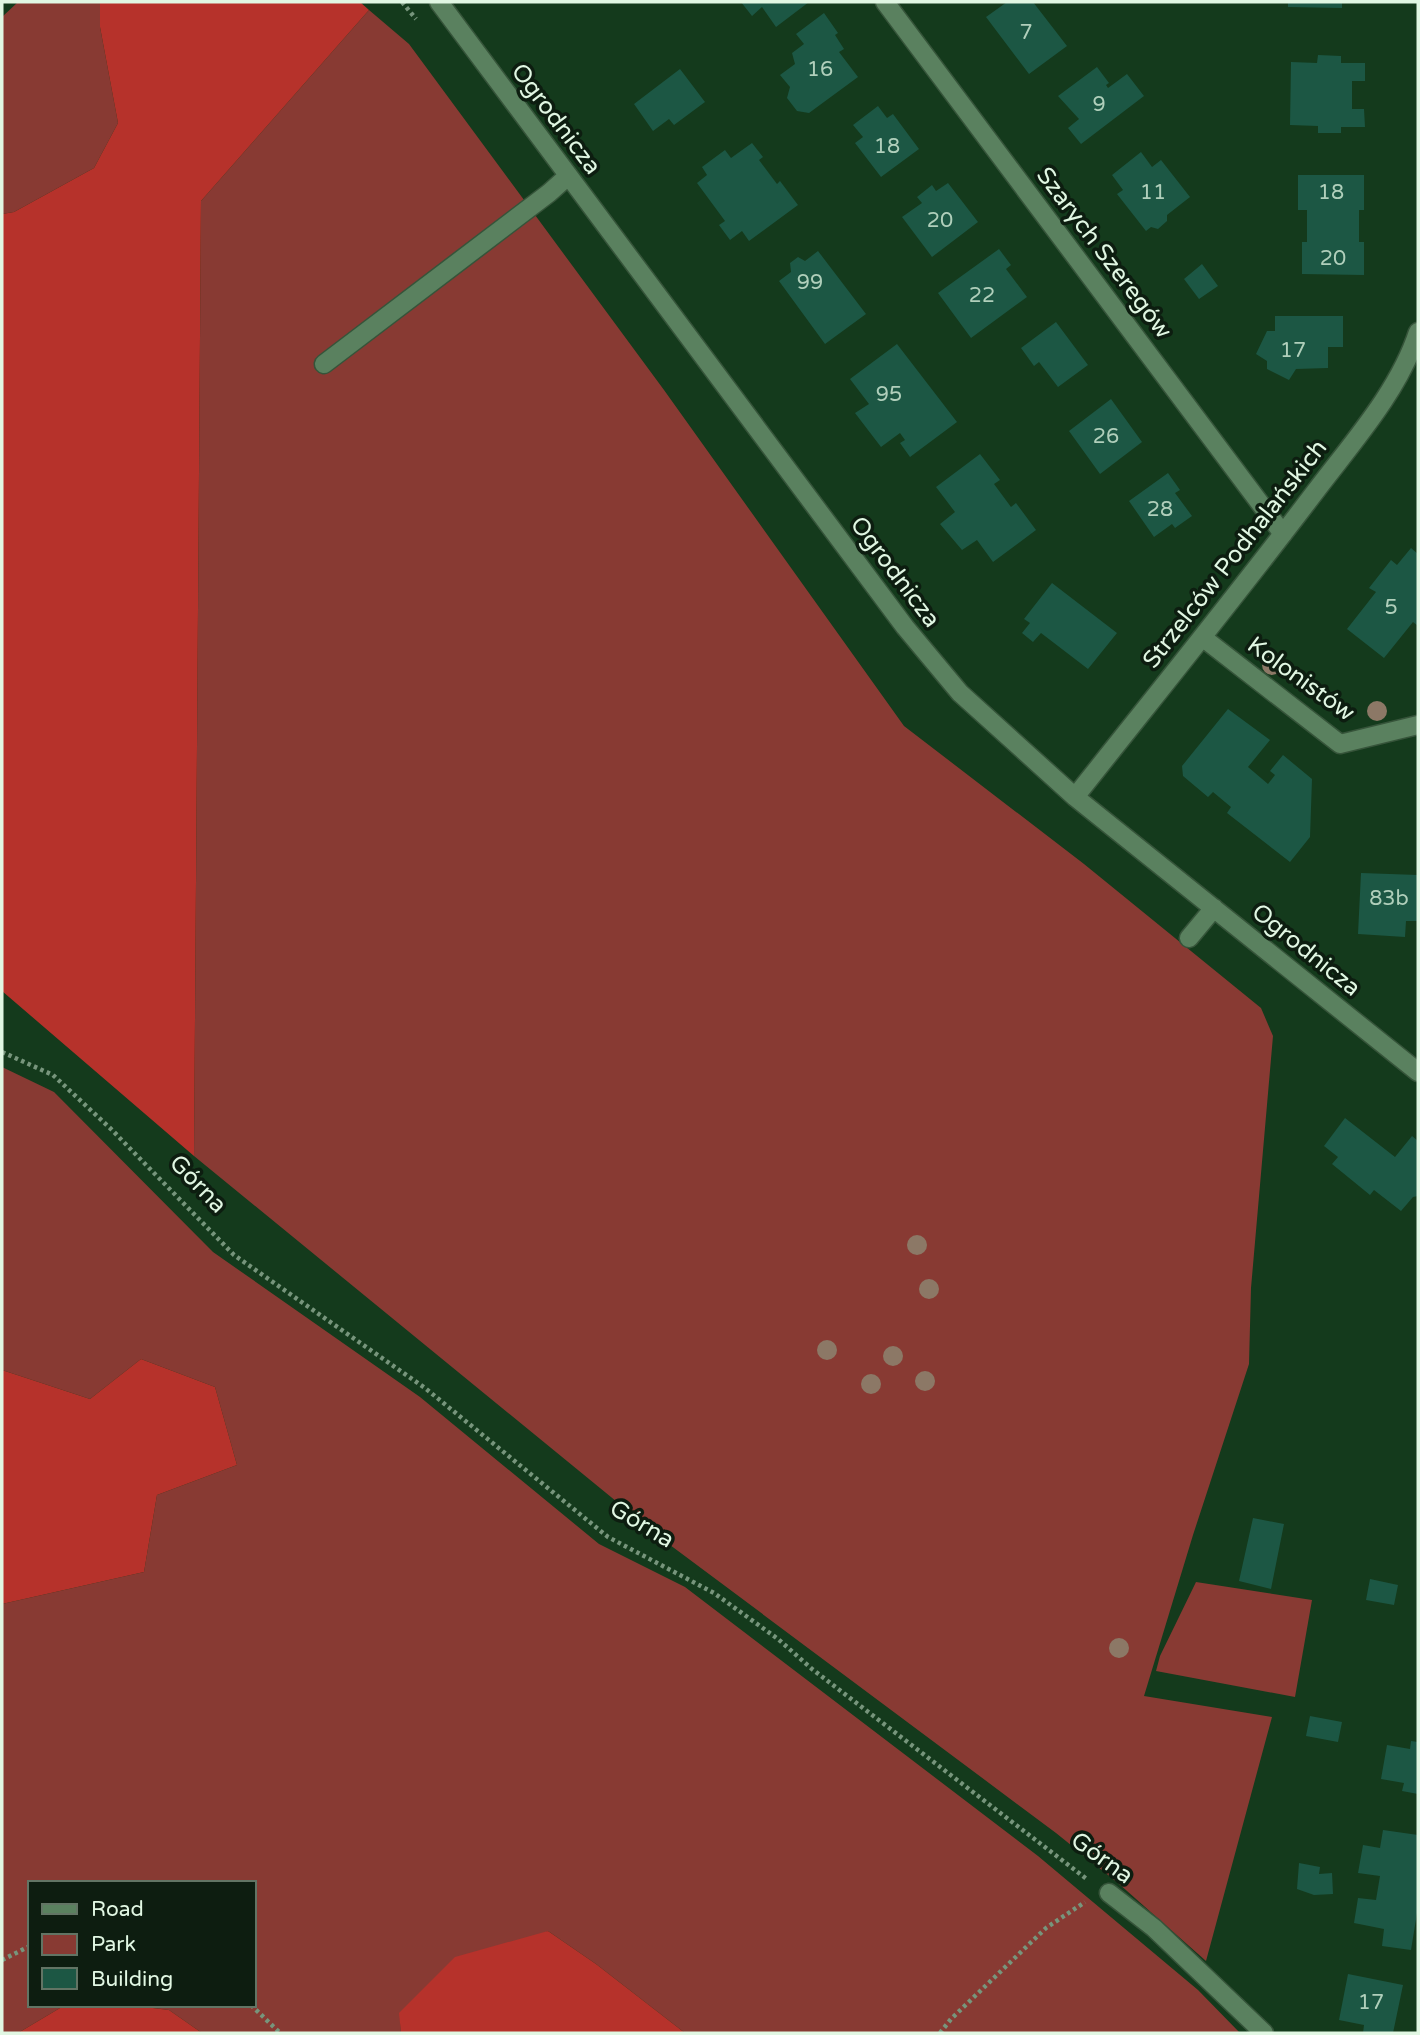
<svg xmlns="http://www.w3.org/2000/svg" width="1420" height="2035" viewBox="0 0 1420 2035" font-family="'Varela Round',sans-serif">
	<rect width="100%" height="100%" fill="#143a1c"/>
	<path fill="#883a33" d="M18,2h82v25l18,96 -24,45 -80,44 -12,2v-197z
		M369,10l40,34 255,346 240,336 180,138 177,144 12,28 -22,252 -2,76 -56,171 -49,161 128,21 -66,244 -88,-78 -62,-50 -390,-291 -472,-386 7,-955z
		M2,1067l52,25 159,160 207,145 179,147 86,43 353,269 160,134 42,43h-555l-89,-69 -48,-33 -148,82 1,20h-199l-33,-23 -40,-5h125v-122h-224v122h35l-47,28h-16v-429l142,-32 13,-77 80,-30 -22,-78 -74,-28 -51,40 -88,-29z
		M1196,1582l116,18 -17,97 -139,-26 4,-15z"/>
	<path fill="#b6322b" d="M100,2h260l9,8 -168,191 -7,955 -192,-165v-777l12,-2 80,-44 24,-45 -18,-96z
		M141,1359l74,28 22,78 -80,30 -13,77 -142,32v-234l88,29z
		M548,1931l48,33 89,69h-284l-2,-20 56,-56z
		M65,2005h64l40,5 33,23h-184z"/>
	<path fill="#1c5744" d="M741,2h68l-33,25 -14,-20 -10,9z
		M1007,2h26l34,44 -38,28 -43,-57z
		M1288,2h54v6l-54,-1z
		M824,13l14,20 -3,2 9,14 -5,3 19,25 -49,36 -12,-2 -10,-13 3,-11 -10,-12 15,-11 -3,-11 12,-9 -8,-10z
		M1318,55l23,1v7h24v18h-13v28h12l1,18h-24v6h-23v-7l-28,-1 1,-63 26,1z
		M1097,67l12,16 -3,2 2,3 19,-14 17,22 -63,48 -13,-16 11,-9 -21,-23z
		M680,69l25,33 -31,23 -5,-6 -16,12 -19,-27z
		M878,106l9,12 6,-4 26,35 -38,28 -26,-34 8,-6 -10,-12z
		M752,143l11,14 -4,3 18,24 3,-3 18,24 -49,36 -7,-10 -12,9 -11,-15 6,-4 -28,-38 10,-8 -5,-8 23,-17 6,8z
		M1141,152l11,15 9,-7 29,37 -23,18v6l-9,8 -7,-2 -5,4 -29,-37 6,-4 -11,-15z
		M1298,175h66v35h-5v32h5v33l-62,-1v-32h5v-32h-9z
		M948,183l30,39 -46,35 -30,-40 20,-14 -5,-6 15,-12 4,6z
		M999,249l12,16 -5,4 21,28 -56,41 -33,-45z
		M818,251l48,63 -41,30 -46,-63 12,-9 -1,-9 8,-6 7,4z
		M1202,264l16,22 -19,13 -15,-20z
		M1275,316h68v31h-15v21l-32,1 -7,11 -22,-11v-8l-11,-7 11,-23h8z
		M1056,322l32,43 -30,22 -19,-25 -5,4 -13,-18z
		M897,344l60,78 -47,35 -10,-14 5,-3 -5,-7 -19,14 -26,-34 14,-9 -19,-25z
		M1111,399l31,43 -42,32 -31,-43z
		M980,454l20,26 -6,4 17,23 5,-4 20,27 -43,32 -16,-22 -15,10 -22,-26 15,-12 -19,-25z
		M1168,473l12,17 -5,3 17,23 -17,12 -3,-4 -18,13 -25,-36z
		M1411,548l7,6v72l-5,-4 -29,36 -37,-29 29,-37 -7,-4 22,-28 6,5z
		M1052,583l65,50 -29,36 -47,-36 -8,9 -11,-9 8,-10 -6,-4z
		M1228,709l42,31 -22,27 20,17 7,-9 -5,-4 13,-16 29,24 -2,58 -20,25 -63,-49 4,-6 -18,-15 -5,5 -25,-21 -1,-10z
		M1361,873l57,2v46h-12l-1,16 -47,-3z
		M1345,1118l50,39 17,-21 6,5v55l-5,1 -12,14 -27,-21 -4,5 -38,-31 6,-7 -14,-11z
		M1253,1518l31,6 -13,65 -32,-8z
		M1370,1579l28,6 -4,20 -28,-5z
		M1310,1716l32,6 -4,20 -32,-6z
		M1411,1741l7,1v52l-16,-3 2,-8 -23,-4 6,-34 23,4z
		M1383,1830l35,5v72l-7,43 -29,-4 2,-17 -30,-6 4,-25 18,2 4,-24 -22,-3 5,-28 17,3z
		M1299,1863l21,4 -1,7 13,-1 1,21 -19,1 -17,-6z
		M1348,1974l55,11 -10,48h-30l1,-8 -25,-5z"/>
	<g fill="none" stroke-linecap="round" stroke-linejoin="round">
		<g stroke="#36543a" stroke-width="21">
			<path id="minor" d="M439,2l466,625 55,66 115,104 343,275
				M885,2l398,532
				M324,364l225,-171 19,-17
				M1202,637l138,107 78,-19
				M1075,797c80,-101 162,-202 240,-305 37,-49 84,-101 103,-160
				M1189,938l25,-30
				M1109,1893l45,35 110,105"/>
		</g>
		<path stroke="#77957c" stroke-width="4.5" stroke-dasharray="3.5 3.5" stroke-linecap="butt" d="M402,2l14,17
			M2,1052l51,23 58,54 123,126 191,133 183,149 106,56 64,46 34,30 276,211
			M2,1960l28,-14
			M251,2005l29,28
			M940,2033l11,-14 95,-91 39,-26"/>
		<use href="#minor" stroke="#5a815f" stroke-width="18"/>
	</g>
	<g fill="#8c7866">
		<circle cx="1272" cy="665" r="10"/>
		<circle cx="1377" cy="711" r="10"/>
		<circle cx="917" cy="1245" r="10"/>
		<circle cx="929" cy="1289" r="10"/>
		<circle cx="827" cy="1350" r="10"/>
		<circle cx="893" cy="1356" r="10"/>
		<circle cx="925" cy="1381" r="10"/>
		<circle cx="871" cy="1384" r="10"/>
		<circle cx="1119" cy="1648" r="10"/>
	</g>
	<g text-anchor="middle" dominant-baseline="central" stroke-width="7" stroke-linejoin="round" paint-order="stroke">
		<g font-size="21" fill="#b0cfbb">
			<text x="1026" y="32">7</text>
			<text x="820" y="69">16</text>
			<text x="1099" y="104">9</text>
			<text x="887" y="146">18</text>
			<text x="1153" y="192">11</text>
			<text x="1331" y="192">18</text>
			<text x="940" y="220">20</text>
			<text x="1333" y="258">20</text>
			<text x="810" y="282">99</text>
			<text x="982" y="295">22</text>
			<text x="1293" y="350">17</text>
			<text x="889" y="394">95</text>
			<text x="1106" y="436">26</text>
			<text x="1160" y="509">28</text>
			<text x="1391" y="607">5</text>
			<text x="1389" y="898">83b</text>
			<text x="1371" y="2002">17</text>
		</g>
		<g font-size="24" fill="#e1f7e3" stroke="#0d1d10">
			<text transform="translate(556 119) rotate(53)">Ogrodnicza</text>
			<text transform="translate(1104 253) rotate(53)">Szarych Szeregów</text>
			<text transform="translate(1235 554) rotate(-52)">Strzelców Podhalańskich</text>
			<text transform="translate(895 572) rotate(53)">Ogrodnicza</text>
			<text transform="translate(1301 679) rotate(36)">Kolonistów</text>
			<text transform="translate(1306 950) rotate(39)">Ogrodnicza</text>
			<text transform="translate(198 1184) rotate(46)">Górna</text>
			<text transform="translate(642 1524) rotate(31)">Górna</text>
			<text transform="translate(1102 1858) rotate(36)">Górna</text>
		</g>
	</g>
	<rect width="1420" height="2035" fill="none" stroke="#e1f7e3" stroke-width="7"/>
	<rect x="28" y="1881" width="228" height="126" fill="#0d1d10" stroke="#627464" stroke-width="2"/>
	<rect x="42" y="1904" width="35" height="10" fill="#5a815f" stroke="#627464" stroke-width="2"/>
	<text x="91" y="1916" font-size="21" fill="#e1f7e3">Road</text>
	<rect x="42" y="1934" width="35" height="21" fill="#883a33" stroke="#627464" stroke-width="2"/>
	<text x="91" y="1951" font-size="21" fill="#e1f7e3">Park</text>
	<rect x="42" y="1968" width="35" height="21" fill="#1c5744" stroke="#627464" stroke-width="2"/>
	<text x="91" y="1986" font-size="21" fill="#e1f7e3">Building</text>
</svg>
